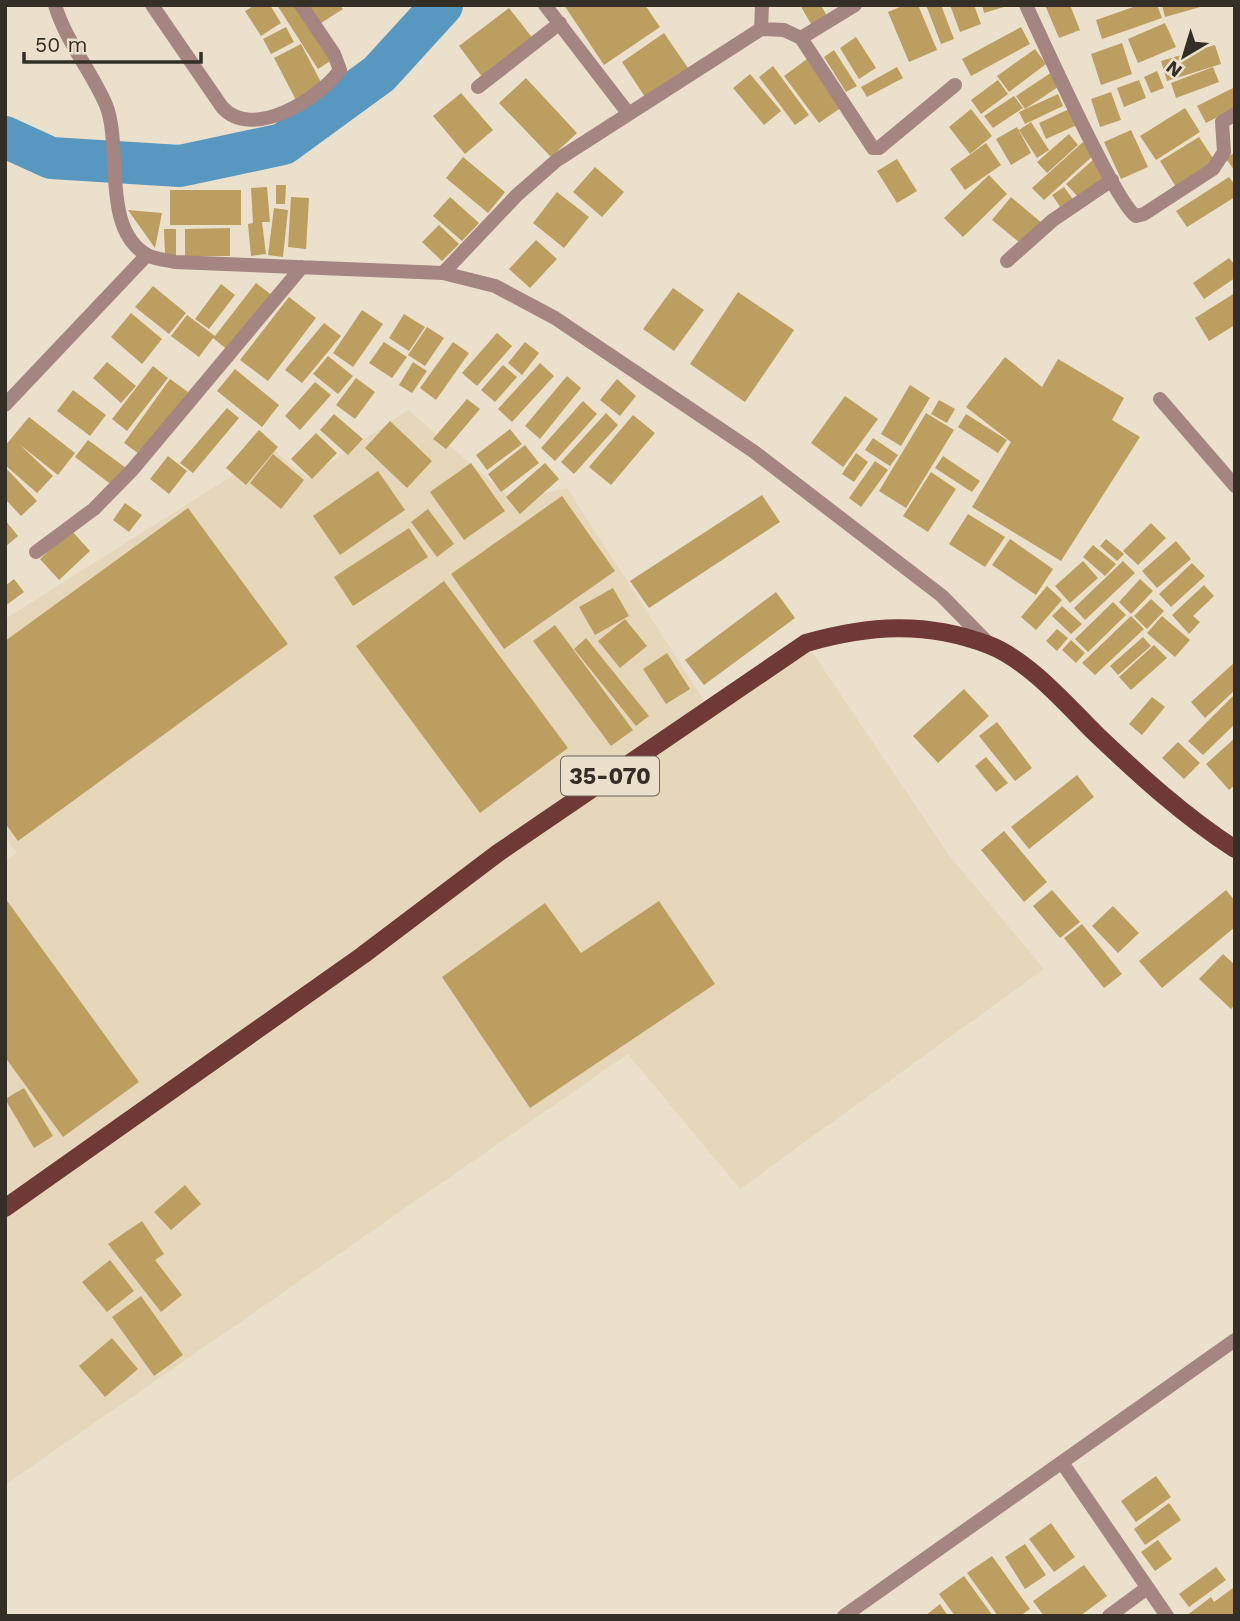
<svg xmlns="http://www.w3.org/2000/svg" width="1240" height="1621" viewBox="0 0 1240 1621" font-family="'Work Sans',sans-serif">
	<rect width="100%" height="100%" fill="#ebe0cb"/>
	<path fill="#e6d7bb" d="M408,410l105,90 54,-12 142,220 97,-65 142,211 96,115 -304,220 -112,-135 -622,430 -1,-623 12,-8 -12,-15v-219l268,-169 34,28z"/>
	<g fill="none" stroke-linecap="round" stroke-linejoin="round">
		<path stroke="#5897bf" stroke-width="42" d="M5,137l46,21 129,8 103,-22 96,-70 63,-69"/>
	</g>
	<path fill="#bc9e60" d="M255,5h15l11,18 -20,13 -16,-25z
		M277,5h20l35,55 -14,9z
		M305,5h35l3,4 -25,16z
		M564,5h81l15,22 -56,38z
		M800,5h21l8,15 -15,9z
		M905,5h13l19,45 -28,12 -21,-50z
		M926,5h15l13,34 -13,5z
		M950,5h24l7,19 -21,8z
		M982,5h25v1l-23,7z
		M1045,5h25l10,25 -21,8z
		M1139,5h18l5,13 -60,21 -6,-19z
		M1162,5h41l1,1 -39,11z
		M509,8l25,32 -51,38 -24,-32z
		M1165,23l11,24 -38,16 -10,-24z
		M286,27l8,15 -23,12 -8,-15z
		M1021,27l9,17 -59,32 -9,-17z
		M664,33l24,35 -43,29 -23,-35z
		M856,37l20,31 -17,11 -19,-31z
		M1122,43l10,31 -31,11 -10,-31z
		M301,44l22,42 -27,14 -22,-42z
		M1215,45l6,19 -54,17 -6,-20z
		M1035,49l11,15 -37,28 -12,-16z
		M834,50l23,36 -11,6 -22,-35z
		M807,59l35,48 -23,16 -35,-47z
		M773,66l36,49 -14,10 -36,-48z
		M897,67l6,11 -36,19 -6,-10z
		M1213,67l6,15 -43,16 -5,-15z
		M1157,71l7,17 -13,5 -7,-16z
		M1052,72l9,13 -36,24 -9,-13z
		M750,74l31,37 -17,14 -31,-37z
		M526,78l51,55 -26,24 -52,-54z
		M998,80l10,14 -27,20 -10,-14z
		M1139,80l7,18 -22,9 -7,-19z
		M1235,87v21l-29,15 -9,-17z
		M1111,92l10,28 -21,7 -9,-28z
		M461,93l32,37 -28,24 -32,-38z
		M1058,94l5,12 -38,18 -6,-12z
		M1014,96l9,12 -30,20 -9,-12z
		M1185,108l15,24 -44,28 -16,-24z
		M971,109l21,27 -22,18 -21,-27z
		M1069,109l8,16 -31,14 -7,-16z
		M1031,122l18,28 -12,8 -18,-28z
		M1017,127l14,26 -20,12 -15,-26z
		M1131,130l17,37 -27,12 -17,-37z
		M1069,134l9,11 -31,28 -10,-11z
		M1199,137l17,26 -40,24 -16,-26z
		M1083,142l12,12 -51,46 -12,-12z
		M986,143l15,22 -36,25 -15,-21z
		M1235,152v19l-9,-12z
		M463,157l42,35 -17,21 -42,-35z
		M897,159l20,32 -20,12 -20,-32z
		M1094,159l14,16 -28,24 -14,-15z
		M595,167l29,25 -22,25 -29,-25z
		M989,175l18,19 -44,43 -19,-19z
		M1229,177l6,8v12l-48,30 -11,-16z
		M276,185h10l-1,19h-9z
		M267,187l3,35h-8l4,32 -15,2 -3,-32 5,-1 -2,-35z
		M1064,187l11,15 -12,9 -11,-16z
		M170,190h71v35h-71z
		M557,192l32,25 -25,31 -31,-25z
		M291,197l18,1 -3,51 -18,-2z
		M450,197l29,26 -17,18 -29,-25z
		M1011,197l32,27 -19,22 -32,-26z
		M274,208l14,2 -5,47 -15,-2z
		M128,210l34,3 -7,35z
		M439,225l20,19 -17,17 -20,-19z
		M230,228v28h-45v-27z
		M164,229h12v26h-11z
		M536,240l21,19 -27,29 -21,-19z
		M1229,258l6,7v13l-31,21 -11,-16z
		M256,283l17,13 -44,55 -16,-13 -14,19 -28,-21 16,-21 28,21z
		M221,284l14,11 -26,34 -14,-10z
		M153,286l33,27 -17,21 -34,-27z
		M673,288l31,22 -30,41 -31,-22z
		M738,292l56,38 -49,72 -55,-38z
		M1235,293v32l-26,16 -14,-23z
		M289,297l27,21 -48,63 -28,-21z
		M362,310l21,14 -30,43 -20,-14z
		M131,313l31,26 -20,25 -31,-27z
		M404,314l21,13 -16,24 -20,-13z
		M324,323l17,13 -39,47 -17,-13z
		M427,327l17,11 -19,28 -17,-11z
		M497,333l15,13 -35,40 -15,-13z
		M384,342l23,15 -15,21 -23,-15z
		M453,342l16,11 -33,47 -16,-12z
		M525,342l14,11 -17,22 -14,-12z
		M328,356l25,20 -15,18 -25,-20z
		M1005,357l37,30 16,-28 66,39 -12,22 28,17 -79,124 -89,-54 39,-65 -45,-35z
		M107,362l29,24 -15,17 -28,-25z
		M413,362l14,9 -15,22 -13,-8z
		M540,363l14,13 -42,46 -14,-13z
		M503,365l14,12 -22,25 -14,-12z
		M153,366l15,12 -41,53 -15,-12z
		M235,369l44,36 -17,22 -45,-36z
		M567,376l14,12 -41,51 -15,-13z
		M356,378l19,14 -20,27 -19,-14z
		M170,379l18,13 -46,64 -18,-13z
		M617,379l19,17 -16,20 -20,-16z
		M315,382l16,13 -31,35 -15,-14z
		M910,385l20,13 -29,48 -20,-12z
		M73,390l33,25 -16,21 -33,-25z
		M845,396l33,23 -35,48 -32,-24z
		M467,399l13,10 -34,40 -13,-10z
		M939,400l16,9 -8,14 -16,-9z
		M583,401l14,13 -42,47 -14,-13z
		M227,408l12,10 -46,55 -13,-10z
		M606,413l12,12 -44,49 -13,-12z
		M926,413l28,17 -48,78 -27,-17z
		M334,414l29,25 -15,16 -28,-25z
		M966,414l41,26 -9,13 -40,-26z
		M633,415l22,18 -44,52 -22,-18z
		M29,417l46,36 -17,22 -39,-31 34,32 -16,17 -32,-28v-19z
		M390,421l42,40 -25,27 -42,-40z
		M510,429l12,15 -35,26 -11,-15z
		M259,430l19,17 -32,38 -20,-17z
		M316,433l21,20 -25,26 -21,-20z
		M873,438l25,17 -8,11 -25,-16z
		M88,440l38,28 -13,18 -38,-29z
		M525,445l14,18 -38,29 -13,-18z
		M856,453l12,9 -14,20 -12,-8z
		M273,454l31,26 -23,29 -31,-26z
		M168,456l19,15 -18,23 -19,-15z
		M943,456l37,25 -8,11 -37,-24z
		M875,461l13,9 -27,37 -12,-9z
		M471,463l34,48 -41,29 -34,-48z
		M545,463l14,16 -39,35 -14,-17z
		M5,467l32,34 -16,15 -16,-17z
		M378,471l27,39 -65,45 -27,-39z
		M931,472l25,17 -28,43 -25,-16z
		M762,495l18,27 -131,86 -19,-27z
		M562,496l53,75 -111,78 -53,-75z
		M125,503l17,12 -13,17 -16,-12z
		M188,508l100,136 -270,197 -13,-18v-182z
		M428,509l26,35 -17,13 -26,-35z
		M968,514l37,23 -20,30 -36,-23z
		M5,520l13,16 -13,11z
		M1151,523l15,15 -28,27 -15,-14z
		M409,528l19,29 -75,49 -19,-29z
		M71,530l19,21 -31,29 -19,-21z
		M1010,539l43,30 -17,26 -44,-30z
		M1106,539l18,15 -7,7 -17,-15z
		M1176,541l15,18 -34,29 -15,-17z
		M1093,545l23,19 -11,12 -22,-19z
		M1083,561l15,17 -28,25 -15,-17z
		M1123,561l12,12 -50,47 -11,-12z
		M1192,563l13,13 -34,31 -12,-13z
		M14,579l10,13 -19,14v-20z
		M1140,579l13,12 -22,23 -12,-12z
		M444,581l124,167 -88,65 -124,-167z
		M1204,585l10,11 -21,20 7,6 -11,12 -17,-19z
		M1047,586l15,14 -26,30 -15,-13z
		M613,588l16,28 -34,19 -16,-28z
		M776,592l19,26 -91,67 -19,-25z
		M1151,599l13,12 -17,18 -13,-13z
		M1113,602l13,13 -38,37 -13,-13z
		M1062,606l20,18 -11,10 -19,-18z
		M1131,616l13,13 -49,46 -13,-12z
		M1162,616l28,24 -15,17 -28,-24z
		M625,619l22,27 -27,22 -22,-27z
		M555,625l78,105 -22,16 -78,-105z
		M1057,629l11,9 -11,13 -11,-10z
		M1143,637l8,9 -33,29 -8,-9z
		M586,638l63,78 -13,10 -62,-77z
		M1071,640l14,13 -9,10 -14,-13z
		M1154,645l13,13 -36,32 -12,-13z
		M667,653l23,36 -24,15 -23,-35z
		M1235,662v28l-30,28 -14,-16z
		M964,689l25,27 -51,47 -25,-27z
		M1235,694v30l-32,31 -15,-14z
		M1152,697l13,10 -23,28 -13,-11z
		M997,722l35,46 -17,13 -36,-45z
		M1235,738v47l-6,5 -23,-26z
		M1178,742l22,21 -16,16 -22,-21z
		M986,757l22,26 -12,9 -21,-26z
		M1077,775l17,22 -65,52 -18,-22z
		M1004,831l43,51 -23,20 -43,-52z
		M1052,890l28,32 -20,16 -27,-32z
		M1226,890l9,11v26l-73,61 -23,-27z
		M5,898l134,184 -76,55 -58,-80z
		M659,901l56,83 -185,124 -88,-131 103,-74 36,50z
		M1113,906l26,27 -21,20 -26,-27z
		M1082,924l40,50 -18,14 -40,-50z
		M1223,954l12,11v40l-4,4 -32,-30z
		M24,1088l29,48 -19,12 -29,-49z
		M185,1185l16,19 -30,26 -17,-18z
		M142,1221l22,33 -9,6 27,35 -21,17 -53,-68z
		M110,1260l24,31 -27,21 -25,-30z
		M141,1296l42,59 -29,21 -42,-59z
		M112,1338l26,31 -33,28 -26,-31z
		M1156,1476l15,21 -35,25 -15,-21z
		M1169,1503l12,17 -36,25 -11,-16z
		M1051,1523l24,34 -21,15 -25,-33z
		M1158,1540l14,19 -17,12 -14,-19z
		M1025,1544l21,31 -21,14 -20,-32z
		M992,1556l38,53 -10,7h-22l-31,-43z
		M1084,1565l23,31 -27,20h-36l-11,-15z
		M1216,1567l10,13 -37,27 -10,-13z
		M964,1576l29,40h-38l-16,-22z
		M1233,1588l2,28h-49l25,-19 3,5z
		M940,1604l8,12h-23z"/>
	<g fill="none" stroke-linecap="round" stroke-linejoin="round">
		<path stroke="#a58582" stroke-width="14" d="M55,5c11,37 36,65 51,100 17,42 -6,126 43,151 7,3 18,4 26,6l268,11 52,13 60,32 198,133 189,145 48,49
			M152,5l70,102c30,34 97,-8 118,-37l-6,-16 -33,-49
			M545,5l83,108
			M1026,5c15,32 90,199 110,211l8,-2 69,-45 11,-17 -2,-30 13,-8
			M761,29l1,-24
			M801,38l54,-33
			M478,87l82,-64
			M1007,261l46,-41 59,-40
			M443,273l74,-78 40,-35 204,-131 23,1 17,8 72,110h6l76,-63
			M1160,399l75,87
			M5,405l142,-150
			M36,552l58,-43 39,-40 169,-202
			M1063,1464l104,152
			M844,1616l391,-276
			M1109,1616l38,-28"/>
		<path stroke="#6e3936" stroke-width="18" d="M5,1208l358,-253 135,-102 308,-210c63,-18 120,-22 183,2 39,15 77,59 106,88 44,42 89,83 140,116"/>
	</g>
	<g text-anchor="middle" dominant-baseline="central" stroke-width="7" stroke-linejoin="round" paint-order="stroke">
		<rect fill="#ebe0cb" stroke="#6a6458" stroke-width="2" x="561" y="756.5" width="98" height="39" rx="5"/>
		<g font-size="23" font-weight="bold" fill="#332f27">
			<text x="610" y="776">35-070</text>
		</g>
	</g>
	<rect width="1240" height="1621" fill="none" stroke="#332f27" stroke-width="14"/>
	<g transform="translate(1184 56) rotate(218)" stroke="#ebe0cb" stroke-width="5" paint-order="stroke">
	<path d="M0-5L12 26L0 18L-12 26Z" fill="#332f27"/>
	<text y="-10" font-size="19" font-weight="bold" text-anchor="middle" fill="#332f27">N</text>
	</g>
	<path d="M24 52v10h177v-10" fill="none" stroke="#332f27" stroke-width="3.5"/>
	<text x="35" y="52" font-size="21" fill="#332f27" stroke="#ebe0cb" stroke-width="5" paint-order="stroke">50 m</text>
</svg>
